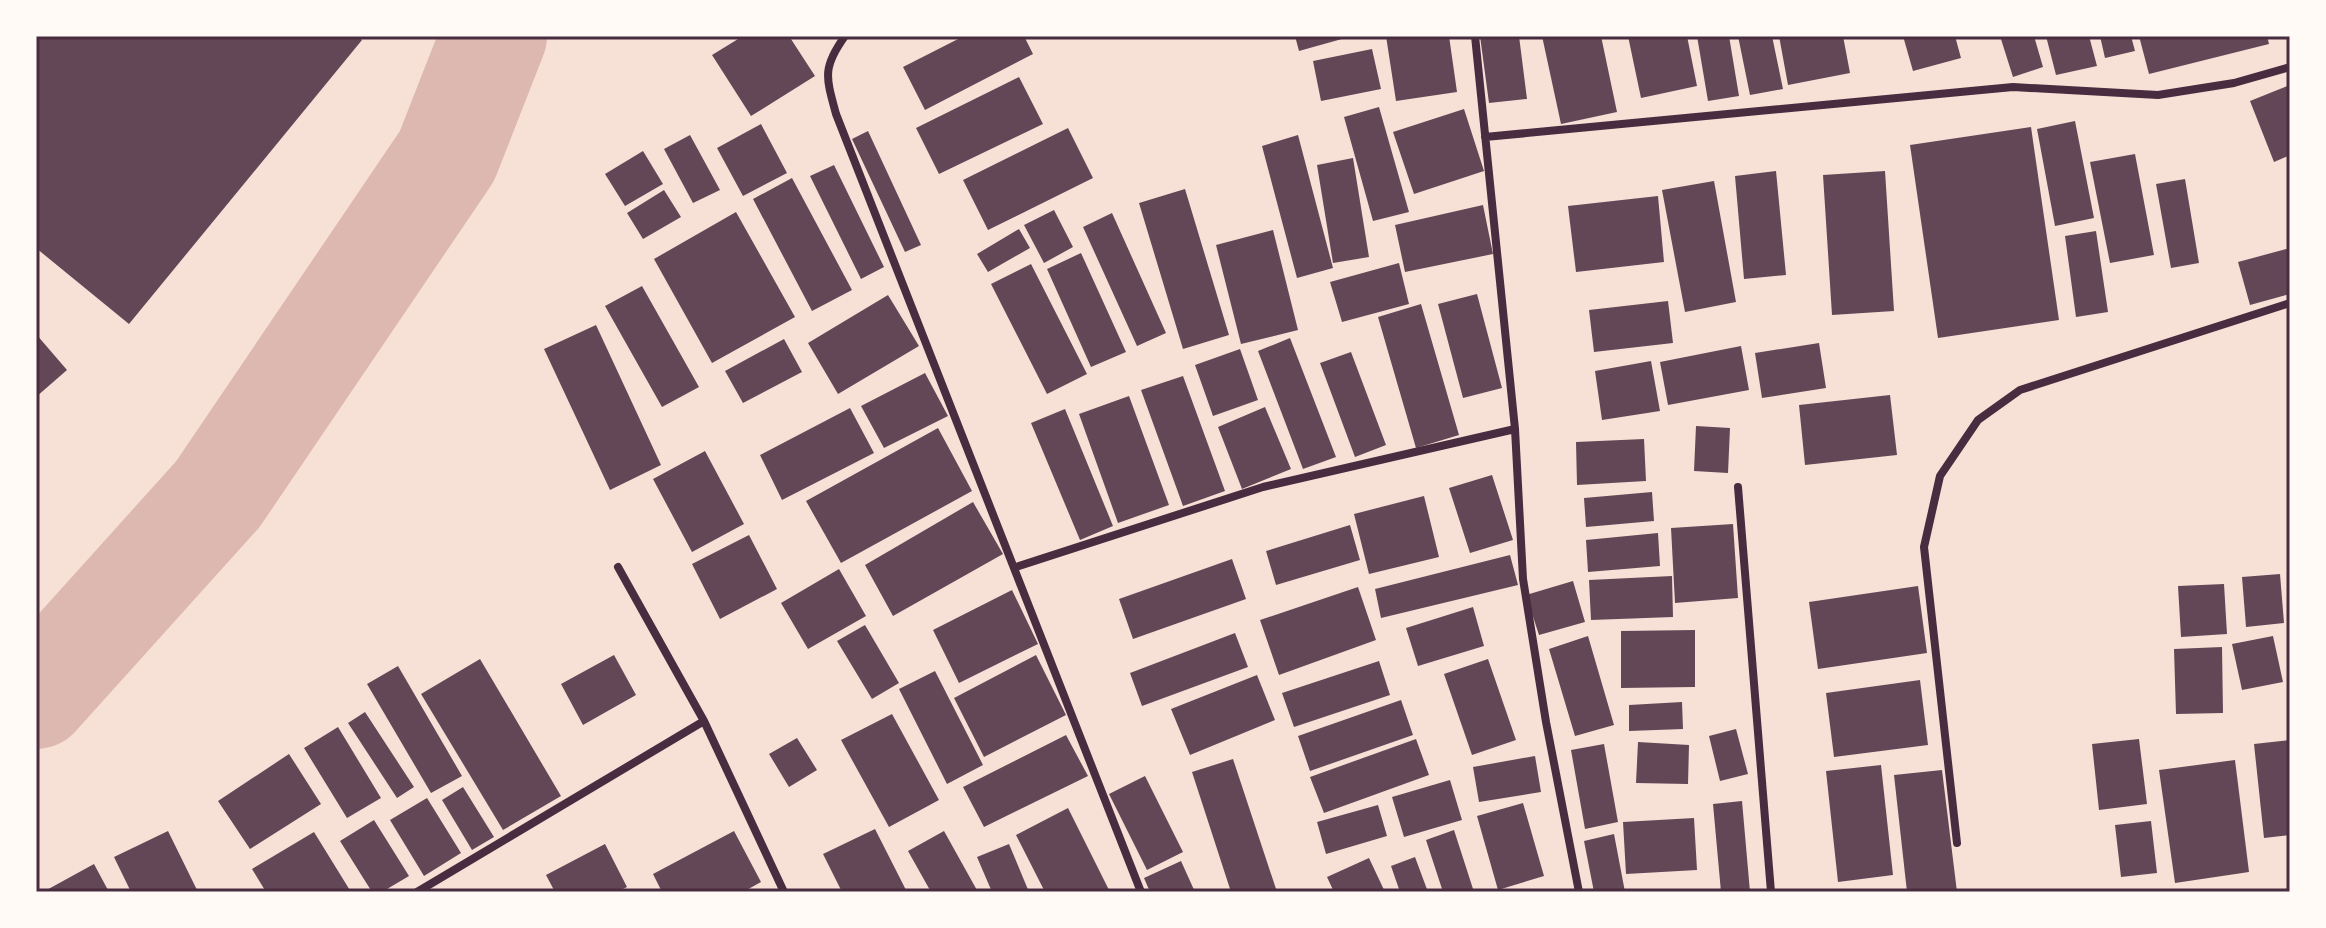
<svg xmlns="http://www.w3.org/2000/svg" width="2326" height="928" viewBox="0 0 2326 928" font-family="Jost,sans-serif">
	<rect width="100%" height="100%" fill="#f7e1d7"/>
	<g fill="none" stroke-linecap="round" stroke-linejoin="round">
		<path stroke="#dcb8b0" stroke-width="106" d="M36,696l182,-202 229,-338 47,-120"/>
	</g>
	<path fill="#644757" d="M36,36h321l5,4 -233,284 -93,-76z
		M743,36h46l26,40 -64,40 -39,-61z
		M964,36h60l9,18 -108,56 -22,-43z
		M1295,36h54v1l-50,14z
		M1386,36h63l8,56 -61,9z
		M1480,36h39l8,63 -38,4z
		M1542,36h59l16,76 -56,12z
		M1628,36h59l10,50 -56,12z
		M1697,36h32l10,60 -31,5z
		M1738,36h34l11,53 -33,6z
		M1779,36h64l7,37 -62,12z
		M1903,36h52l6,22 -48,13z
		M2000,36h34l9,31 -30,10z
		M2046,36h43l8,30 -41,9z
		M2100,36h31l4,15 -30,7z
		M2139,36h128l2,8 -120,30z
		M1372,49l9,40 -60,12 -8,-40z
		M1019,77l24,47 -104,50 -23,-46z
		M2290,85v70l-16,7 -24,-61z
		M1379,107l30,105 -36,9 -29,-104z
		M1464,109l20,62 -70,23 -21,-62z
		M2075,121l19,97 -39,8 -18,-97z
		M761,124l26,49 -44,23 -26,-48z
		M2031,127l28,193 -121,18 -28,-193z
		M1068,128l25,50 -105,52 -25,-50z
		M868,131l53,114 -16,7 -53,-113z
		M690,135l30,55 -27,13 -29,-54z
		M1298,135l35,133 -36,10 -35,-132z
		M643,151l20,33 -38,22 -20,-32z
		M2135,154l19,101 -44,8 -20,-101z
		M1353,158l16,99 -36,6 -16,-98z
		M834,165l50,102 -23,12 -51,-103z
		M1776,171l10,104 -42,4 -9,-103z
		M1885,171l9,140 -62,4 -9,-140z
		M792,178l60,112 -40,21 -59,-112z
		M2185,179l14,84 -28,5 -15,-84z
		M1714,181l22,121 -51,10 -23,-122z
		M1185,189l44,146 -46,14 -44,-146z
		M664,190l17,27 -38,22 -16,-26z
		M1658,196l6,66 -88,10 -8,-66z
		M1483,205l10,49 -88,18 -10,-47z
		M1054,210l19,37 -29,16 -20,-38z
		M736,212l59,105 -83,46 -58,-104z
		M1112,213l54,120 -29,13 -54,-119z
		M1019,229l11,19 -42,24 -11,-18z
		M1273,230l25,100 -57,14 -25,-99z
		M2096,231l12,81 -32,5 -11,-81z
		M2290,248v46l-40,11 -12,-43z
		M1081,253l45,99 -35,15 -44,-98z
		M1399,263l10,41 -67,18 -12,-40z
		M1031,264l56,110 -40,20 -56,-110z
		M642,286l57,101 -37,20 -57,-101z
		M1477,294l25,94 -39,10 -25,-94z
		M888,295l31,51 -81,48 -30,-51z
		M1668,301l5,42 -79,9 -5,-42z
		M1421,304l38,131 -43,13 -38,-131z
		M596,325l65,140 -51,25 -66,-141z
		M36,334l31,36 -31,27z
		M1290,338l46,119 -33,12 -45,-118z
		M784,339l18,33 -59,31 -18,-32z
		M1819,343l7,45 -64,10 -7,-45z
		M1741,346l8,44 -81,15 -8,-43z
		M1240,349l18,51 -45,16 -18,-51z
		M1351,352l35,93 -31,12 -35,-94z
		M1651,361l9,50 -58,9 -7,-49z
		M925,373l23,43 -64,32 -23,-42z
		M1183,376l42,115 -42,15 -42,-116z
		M1890,395l7,60 -92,10 -6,-60z
		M1129,396l40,109 -51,18 -39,-109z
		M1265,407l26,62 -49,20 -24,-62z
		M850,408l24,45 -92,47 -22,-45z
		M1065,409l48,117 -33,14 -49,-117z
		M1696,426l34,2 -2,45 -34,-2z
		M938,428l34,63 -131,72 -35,-62z
		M1644,439l2,42 -69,4 -1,-43z
		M705,451l39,73 -52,28 -39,-73z
		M1492,475l21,65 -43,13 -21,-65z
		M1652,492l2,29 -68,6 -2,-29z
		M1424,496l15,61 -70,17 -15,-60z
		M973,502l30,52 -110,62 -28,-51z
		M1733,524l5,74 -63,5 -4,-75z
		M1350,525l10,35 -84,25 -10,-34z
		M1658,533l2,33 -72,6 -2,-32z
		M749,535l28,54 -57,30 -28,-55z
		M1510,555l8,30 -137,33 -6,-29z
		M1232,559l14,40 -113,40 -14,-40z
		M839,569l27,47 -58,33 -27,-46z
		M2280,574l4,49 -38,4 -4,-50z
		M1672,576l1,41 -82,3 -2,-40z
		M1573,581l12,41 -46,13 -13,-40z
		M2224,584l3,50 -46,3 -3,-51z
		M1918,586l9,67 -109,16 -9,-67z
		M1358,587l18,53 -97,35 -19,-55z
		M1012,590l26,54 -79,39 -26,-53z
		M1473,607l11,39 -66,20 -12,-38z
		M865,625l34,58 -27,16 -35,-58z
		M1695,630v57l-74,1v-57z
		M1235,633l13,34 -106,39 -12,-33z
		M1588,636l26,89 -39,11 -26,-87z
		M2273,636l10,46 -41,8 -10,-46z
		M2222,647l1,66 -47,1 -2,-65z
		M614,655l22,40 -53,30 -22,-41z
		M1036,655l30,60 -82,42 -30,-59z
		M480,659l81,137 -58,34 -82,-136z
		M1488,659l28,81 -44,15 -28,-81z
		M1379,661l11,34 -96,32 -12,-34z
		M398,666l64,110 -31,17 -64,-109z
		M935,671l48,94 -36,19 -48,-95z
		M1257,675l18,45 -85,35 -19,-46z
		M1920,680l8,65 -94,12 -8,-64z
		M1401,700l12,35 -103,36 -12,-35z
		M1682,702l1,27 -54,2v-26z
		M365,712l49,75 -17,11 -49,-75z
		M892,714l47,86 -50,27 -48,-87z
		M338,727l43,71 -34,20 -43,-70z
		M1736,729l12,45 -28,7 -11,-45z
		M1066,735l22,41 -104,51 -21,-40z
		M797,738l20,32 -28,17 -20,-33z
		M1416,739l13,36 -105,38 -14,-36z
		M2139,739l8,65 -48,6 -7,-66z
		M2290,740v95l-26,3 -10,-94z
		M1638,742l51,3 -1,39 -52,-1z
		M1604,744l14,78 -33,7 -14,-79z
		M289,754l32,50 -71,45 -32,-48z
		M1535,756l6,36 -62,10 -6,-35z
		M1233,759l44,133h-46l-39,-120z
		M2235,760l14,112 -74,11 -16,-113z
		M1881,765l12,110 -55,7 -12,-111z
		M1942,770l15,122h-50l-13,-117z
		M1145,776l38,76 -36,18 -38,-76z
		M1450,780l12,40 -58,17 -12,-40z
		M463,787l31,50 -22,13 -30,-50z
		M427,798l34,55 -37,23 -34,-56z
		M1742,801l8,91h-29l-8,-88z
		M1523,803l21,73 -46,14 -21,-74z
		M1378,805l9,31 -61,18 -9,-32z
		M1068,808l42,84h-65l-29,-57z
		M1694,818l3,52 -71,4 -3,-52z
		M374,820l35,56 -27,16h-10l-32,-51z
		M2151,821l6,52 -36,4 -6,-52z
		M875,829l32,63h-65l-19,-38z
		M1454,830l20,62h-31l-17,-52z
		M168,831l30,61h-67l-17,-35z
		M734,831l27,51 -18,10h-81l-9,-18z
		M944,831l34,61h-47l-23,-41z
		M314,832l37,60h-85l-14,-23z
		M1614,834l11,58h-31l-10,-51z
		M605,844l22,43 -10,5h-62l-9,-17z
		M1009,844l20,48h-37l-15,-35z
		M1415,857l13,35h-28l-9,-26z
		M1369,858l16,34h-51l-7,-15z
		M1181,861l14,31h-45l-6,-14z
		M94,864l15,28h-66z"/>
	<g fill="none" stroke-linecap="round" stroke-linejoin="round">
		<path stroke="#4a2c40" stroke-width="8" d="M845,36c-23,32 -19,41 -9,78l305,778
			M1475,36l40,393 8,150 23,143 33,170
			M1485,137l528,-50 145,8 76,-12 56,-16
			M1738,487l33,405
			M618,567l86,154 80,171
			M1016,567l247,-80 252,-58
			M1957,843l-33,-296 16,-71 38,-56 42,-30 270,-87
			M417,892l287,-171
			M2289,892h1"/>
	</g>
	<rect width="2326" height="928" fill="none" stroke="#fffaf5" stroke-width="76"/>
	<rect x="38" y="38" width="2250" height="852" fill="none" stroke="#4a2c40" stroke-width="3"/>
</svg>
